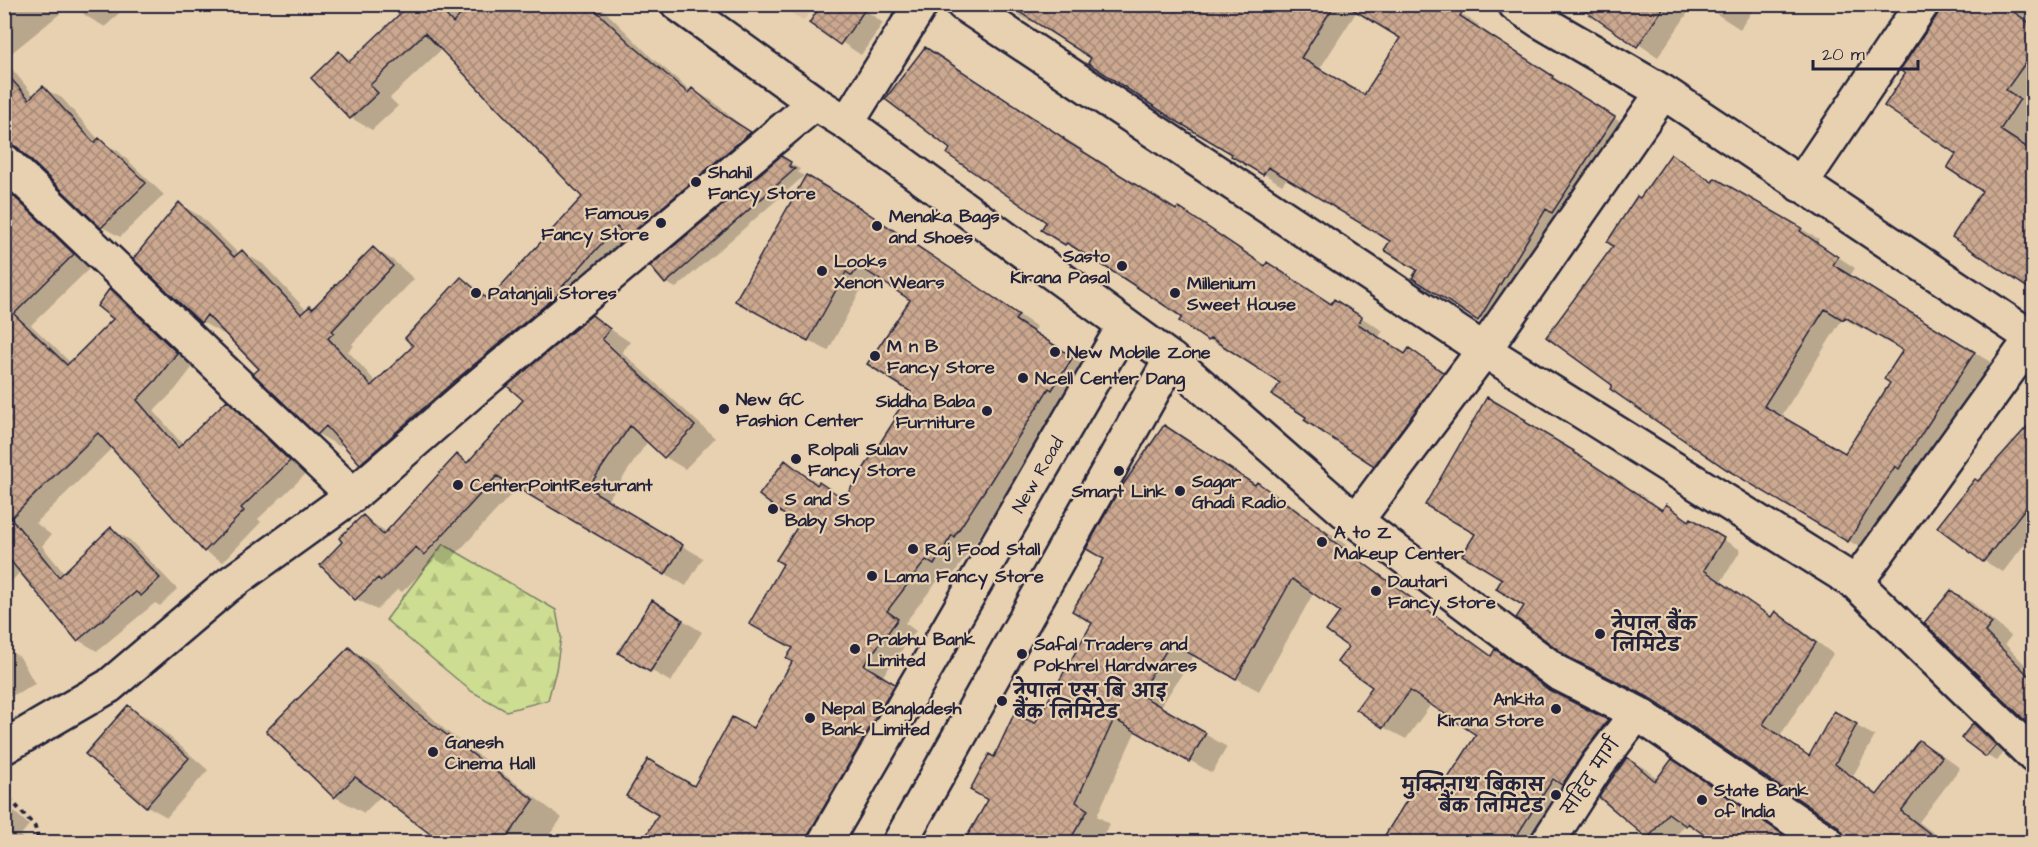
<svg xmlns="http://www.w3.org/2000/svg" width="2038" height="847" viewBox="0 0 2038 847" font-family="'Architects Daughter','Playpen Sans Deva',sans-serif">
	<defs>
		<pattern id="forest-firs" width="22" height="20" patternUnits="userSpaceOnUse" patternTransform="scale(1.5)"><rect width="22" height="20" fill="#cddd91"/><path d="M5 1l3.5 6h-7zM16 11l3.5 6h-7z" fill="#b0bd7e"/></pattern>
		<pattern id="building-cross-hatch" width="8" height="8" patternUnits="userSpaceOnUse" patternTransform="scale(1.5)"><rect width="8" height="8" fill="#cba88f"/><path d="M0 0l8 8M0 8l8-8" fill="none" stroke="#a48876"/></pattern>
	</defs>
	<rect width="100%" height="100%" fill="#e8d1b1"/>
	<filter id="ink" filterUnits="userSpaceOnUse"><feTurbulence type="fractalNoise" baseFrequency=".0167" numOctaves="2"/><feDisplacementMap in="SourceGraphic" scale="12" xChannelSelector="R" yChannelSelector="G"/><feConvolveMatrix kernelMatrix="1 2 1 2 8 2 1 2 1" color-interpolation-filters="sRGB"/></filter>
	<g filter="url(#ink)">
		<path fill="#dbc2a5" d="M778,5h38l-13,16z"/>
		<path fill="url(#forest-firs)" stroke="#788066" stroke-width="1.5" d="M443,544l113,66 5,27 -5,33 -8,30 -42,11 -35,-20 -85,-71z"/>
		<path fill="#0003" fill-rule="evenodd" d="M4,4h68l-68,55z
			M75,4h53l-23,23 -19,-11z
			M413,4h185l54,54 39,33 1,-2 22,13 32,28 25,15 -389,330 -21,-12 -18,-20 -4,3 -21,-12 -93,-102 -2,2 -21,-12 -67,-63 44,-55 21,12 39,38 3,-2 21,12 44,47 7,-1 59,-62 21,13 20,18 -62,65 2,2 -6,5 28,31 39,-36 46,-67 30,20 93,-102 -141,-149 -53,50 8,8 -26,24 -21,-12 -12,-65 14,8z
			M857,4l26,19 -22,32 -50,-33z
			M1001,4h445l33,21 -2,3 94,60 -2,2 63,39 -134,201 -84,-52 5,-8 -27,-30 -104,-63 -6,8 -18,-11 -171,-116 -61,-39 -2,3zM1357,11l45,27 -37,59 -46,-27z
			M1610,4h84l-36,53 -58,-38z
			M1701,4h56l-17,25z
			M1941,4h93v286l-50,-99 -77,-117 32,-59z
			M4,59l30,37 9,-8 19,10 37,42 19,11 46,44 -44,42 -18,-10 -77,-74h-6l-15,14z
			M947,62l138,89 -1,2 93,58 1,-2 22,12 67,45 22,11 44,28 23,9 27,17 -5,7 28,17 3,-5 55,36 -68,91 -21,-13 -67,-48 -26,-34 -50,-32 -1,2 -22,-12 -28,-20 3,-3 -96,-62 -1,1 -44,-26 5,-9 -96,-73z
			M1671,156l43,27 2,-3 103,59 -2,4 38,25 -5,8 142,87 -74,115 -5,-3 -47,76 -139,-83 -112,-223 26,-46zM1843,318l19,11 2,-3 41,24 -13,33 -47,72 -64,-38z
			M781,158l19,11 -2,3 6,4 -128,112 -10,-5z
			M4,179l88,87 -61,59 40,38 44,-45 -5,-28 19,11 66,63 -20,26 -21,21 29,34 44,-43 18,11 63,59 -50,47 3,3 -38,40 -19,-11 -91,-104 -77,76 15,12 -9,11 22,27 47,-44 19,11 47,49 -17,17 -5,-3 -58,48 -19,-11 -57,-69 -12,13 -5,-2z
			M870,215l167,112 -3,5 57,37 -137,205 -8,-4 -41,53 11,8 -34,46 31,19 -102,146 -116,-53 59,-59 40,-68 1,-14 -10,-84 15,-39 -15,-63 61,38 67,-108 -1,-92 -34,-23 -6,9 -7,-4 -37,69 -72,-40z
			M592,317l38,25 -8,10 93,86 -30,31 -20,-12 -17,-16 -41,60 96,57 -17,28 -168,-99 -72,78 -11,-6 -33,33 -4,-3 -21,21 -21,-11 -12,-57 19,-25 24,15 70,-76 12,7 56,-64z
			M1488,399l55,33 -1,1 49,30 -1,1 73,47 3,-5 75,44 -20,32 51,35 3,-4 19,11 39,30 -53,82 30,20 25,-42 40,22 -22,40 26,19 41,-53 18,10 22,16 -41,54 26,20h-98l-2,-9 -6,-8 -183,-123 -68,-35 -62,-61 -21,-27 -28,-46z
			M2034,419v113l-31,40 -19,-11 -45,-34z
			M1165,427l91,59 2,-2 22,13 69,50 -2,3 146,106 3,-5 22,13 47,35 64,34 -87,109h-160l60,-52 36,-56 -46,-31 -26,36 -23,-12 -9,-40 -24,-40 -8,-36 -28,-19 -55,99 -65,-36 -34,53 67,39 -15,26 -76,-43 -39,86 13,8 -12,18h-134l26,-42 5,-41 41,-34 58,-102 13,-64z
			M1952,592l20,11 39,33 -6,8 29,30v53z
			M673,614l29,18 -31,50 -50,-29z
			M4,648l16,9 15,27 -31,16z
			M349,648l29,17 67,65 117,88 -18,24h-100l-62,-47 -18,18 -29,-16z
			M128,707l20,11 60,52 -41,47 -20,-11z
			M1973,725l10,5 22,21 -8,10 -10,-5z
			M1628,759l18,10 12,11 32,-8 105,70h-78l-32,-18 -13,18h-15l-56,-45z
			M4,803l25,22 -9,11 7,6h-23z"/>
		<path fill="url(#building-cross-hatch)" stroke="#22223b" stroke-width="1.5" fill-rule="evenodd" d="M399,4h56l-10,10 8,9 18,-19h118l42,40 57,49 4,-5 32,27 27,17 -125,106 -9,-11 -58,63 2,2 -109,91 -92,81 -34,-38 -9,9 -64,-61 6,-5 -52,-54 -6,8 -68,-64 46,-57 55,55 8,-7 59,64 9,-8 2,3 61,-62 20,19 -61,65 2,2 -6,5 43,48 42,-40 -8,-8 56,-61 27,23 94,-103 -157,-164 -55,52 8,8 -28,26 -39,-41 28,-27 10,11 55,-52z
			M822,4h47l-29,41 -31,-22z
			M1007,4h328l-34,54 63,37 36,-57 -56,-34h122l-6,12 93,60 -1,2 63,39 -63,96 -6,-4 -68,112 -66,-43 5,-8 -33,-20 6,-9 -122,-74 -5,8 -32,-19 1,-2 -59,-35 -85,-56 3,-5z
			M1575,4h91l-29,43z
			M1941,4h61l32,22v25l-28,39 14,9 -20,31 34,22v140l-82,-55 30,-46 -35,-23 9,-14 -72,-48 21,-32 -5,-4 38,-56z
			M925,47l139,91 -1,1 113,71 2,-3 87,59 2,-4 64,42 3,-5 28,18 -4,7 47,30 4,-6 35,25 -70,93 -70,-46 2,-3 -34,-22 8,-12 -69,-45 -3,3 -29,-20 3,-4 -56,-37 -59,-37 -2,2 -24,-15 5,-8 -99,-68 3,-5 -65,-50z
			M4,71l25,28 14,-13 51,57 5,-5 47,45 -45,45 -84,-81 -13,-4z
			M1671,154l41,28 3,-4 87,50 -2,3 38,26 -5,8 142,87 -76,117 -4,-3 -47,76 -122,-73 -116,-80 2,-4 -66,-48 67,-91 -6,-4 30,-46 3,2zM1825,309l18,11 2,-3 58,33 -19,29 6,4 -45,70 -81,-47z
			M781,156l10,6 -2,4 6,3 -130,115 -15,-18z
			M806,175l45,27 123,82 45,31 -4,5 58,37 -21,33 -3,-2 -59,94 -36,55 -2,-2 -18,30 -8,-5 -39,51 11,8 -34,46 31,19 -86,149 -4,10h-163l16,-28 -32,-19 22,-37 46,27 38,-69 21,11 39,-66 -6,-4 7,-10 -44,-24 34,-60 -7,-4 22,-34 -39,-31 26,-35 32,25 2,-3 25,17 52,-81 -2,-1 17,-25 -44,-28 43,-64 -51,-34 -7,10 -6,-4 -38,69 -73,-40z
			M4,187l70,67 -60,60 53,51 46,-46 -16,-13 13,-18 67,65 -21,27 -19,20 41,48 49,-48 63,61 -49,47 3,3 -40,41 -106,-119 -87,85 48,59 52,-50 49,51 -19,18 -5,-4 -59,49 -73,-88z
			M592,315l18,14 -8,10 93,87 -31,32 -34,-32 -42,62 95,57 -18,30 -168,-99 -73,79 -8,-8 -35,34 -3,-3 -23,22 -35,-35 22,-23 -3,-4 24,-23 20,20 74,-81 10,9 56,-63 -16,-14z
			M1487,397l39,23 -1,2 49,29 -1,1 89,58 4,-6 23,17 2,-3 33,20 -20,32 67,47 4,-6 41,32 -53,81 46,32 25,-45 23,13 -22,40 42,31 42,-55 23,17 -41,54 41,32h-91l-6,-5 -7,-12 -190,-129 -80,-40 -52,-39 8,-12 -28,-17 6,-10 -40,-24 13,-21 -50,-29z
			M2034,419v78l-51,65 -46,-35 38,-48 3,2z
			M1164,425l91,60 2,-3 71,52 -2,2 165,120 4,-7 54,41 59,30 -25,33 -21,32 -9,-6 -41,64h-132l42,-67 19,13 35,-54 -66,-44 -27,37 -27,-19 16,-22 -35,-25 11,-15 -22,-16 14,-19 -48,-33 -56,100 -65,-36 -32,51 67,39 -17,29 -75,-43 -38,83 12,8 -20,33h-105l25,-43 -18,-10 19,-36 5,3 20,-43 21,9 57,-100 -20,-12 32,-52 -18,-10 30,-54z
			M1951,590l41,33 -7,9 49,49v48l-110,-106z
			M652,600l31,20 -33,52 -32,-19z
			M349,647l67,65 118,88 -31,43h-61l-87,-66 -21,21 -68,-67z
			M128,705l61,53 -43,49 -61,-53z
			M1973,723l23,22 -10,12 -25,-19z
			M1627,757l28,24 17,-22 113,77 -5,7h-65l-27,-20 -2,3 -18,-13 -20,26 -49,-42z"/>
		<g fill="none" stroke-linecap="round" stroke-linejoin="round">
			<g stroke="#22223b" stroke-width="38">
				<path id="minor" d="M678,4l137,99 32,20 324,236 185,162 202,152 79,40 190,129
					M963,4l521,346 372,233 178,-248
					M1515,4l25,17 123,71 371,247
					M847,123l74,-119
					M4,161l349,334
					M1800,185l122,-181
					M1356,521l128,-171 179,-258
					M1856,583l178,173
					M4,747l105,-61 119,-101 125,-90 123,-107 339,-285
					M825,842l299,-516
					M900,842l271,-483
					M1548,842l50,-78 39,-51"/>
			</g>
			<path stroke="#22223b" stroke-width="4" stroke-dasharray="4.5 4.5" stroke-linecap="butt" d="M4,792l31,35 4,15"/>
			<use href="#minor" stroke="#e8d1b1" stroke-width="33"/>
		</g>
	</g>
	<g fill="#22223b" stroke="#e8d1b1" stroke-width="2">
		<circle cx="696" cy="182" r="6"/>
		<circle cx="661" cy="223" r="6"/>
		<circle cx="877" cy="226" r="6"/>
		<circle cx="1122" cy="266" r="6"/>
		<circle cx="822" cy="271" r="6"/>
		<circle cx="476" cy="293" r="6"/>
		<circle cx="1175" cy="293" r="6"/>
		<circle cx="1055" cy="352" r="6"/>
		<circle cx="875" cy="356" r="6"/>
		<circle cx="1023" cy="378" r="6"/>
		<circle cx="724" cy="409" r="6"/>
		<circle cx="987" cy="411" r="6"/>
		<circle cx="796" cy="459" r="6"/>
		<circle cx="1119" cy="471" r="6"/>
		<circle cx="458" cy="485" r="6"/>
		<circle cx="1180" cy="491" r="6"/>
		<circle cx="773" cy="509" r="6"/>
		<circle cx="1322" cy="542" r="6"/>
		<circle cx="913" cy="549" r="6"/>
		<circle cx="872" cy="576" r="6"/>
		<circle cx="1376" cy="591" r="6"/>
		<circle cx="1600" cy="634" r="6"/>
		<circle cx="855" cy="649" r="6"/>
		<circle cx="1022" cy="654" r="6"/>
		<circle cx="1002" cy="701" r="6"/>
		<circle cx="1556" cy="709" r="6"/>
		<circle cx="810" cy="718" r="6"/>
		<circle cx="433" cy="752" r="6"/>
		<circle cx="1556" cy="795" r="6"/>
		<circle cx="1702" cy="800" r="6"/>
	</g>
	<g text-anchor="middle" dominant-baseline="central" stroke-width="4.5" stroke-linejoin="round" paint-order="stroke">
		<g font-size="18" font-weight="bold" fill="#22223b" stroke="#e8d1b1" text-anchor="start">
			<text x="708" y="172">Shahil<tspan x="708" dy="21">Fancy Store</tspan></text>
			<text x="649" y="213" text-anchor="end">Famous<tspan x="649" dy="21">Fancy Store</tspan></text>
			<text x="889" y="216">Menaka Bags<tspan x="889" dy="21">and Shoes</tspan></text>
			<text x="1110" y="256" text-anchor="end">Sasto<tspan x="1110" dy="21">Kirana Pasal</tspan></text>
			<text x="834" y="261">Looks<tspan x="834" dy="21">Xenon Wears</tspan></text>
			<text x="1187" y="283">Millenium<tspan x="1187" dy="21">Sweet House</tspan></text>
			<text x="488" y="293">Patanjali Stores</text>
			<text x="887" y="346">M n B<tspan x="887" dy="21">Fancy Store</tspan></text>
			<text x="1067" y="352">New Mobile Zone</text>
			<text x="1035" y="378">Ncell Center Dang</text>
			<text x="736" y="399">New GC<tspan x="736" dy="21">Fashion Center</tspan></text>
			<text x="975" y="401" text-anchor="end">Siddha Baba<tspan x="975" dy="21">Furniture</tspan></text>
			<text x="808" y="449">Rolpali Sulav<tspan x="808" dy="21">Fancy Store</tspan></text>
			<text x="1192" y="481">Sagar<tspan x="1192" dy="21">Ghadi Radio</tspan></text>
			<text x="470" y="485">CenterPointResturant</text>
			<text x="1119" y="491" text-anchor="middle">Smart Link</text>
			<text x="785" y="499">S and S<tspan x="785" dy="21">Baby Shop</tspan></text>
			<text x="1334" y="532">A to Z<tspan x="1334" dy="21">Makeup Center</tspan></text>
			<text x="925" y="549">Raj Food Stall</text>
			<text x="884" y="576">Lama Fancy Store</text>
			<text x="1388" y="581">Dautari<tspan x="1388" dy="21">Fancy Store</tspan></text>
			<text x="1612" y="624">नेपाल बैंक<tspan x="1612" dy="21">लिमिटेड</tspan></text>
			<text x="867" y="639">Prabhu Bank<tspan x="867" dy="21">Limited</tspan></text>
			<text x="1034" y="644">Safal Traders and<tspan x="1034" dy="21">Pokhrel Hardwares</tspan></text>
			<text x="1014" y="691">नेपाल एस बि आइ<tspan x="1014" dy="21">बैंक लिमिटेड</tspan></text>
			<text x="1544" y="699" text-anchor="end">Ankita<tspan x="1544" dy="21">Kirana Store</tspan></text>
			<text x="822" y="708">Nepal Bangladesh<tspan x="822" dy="21">Bank Limited</tspan></text>
			<text x="445" y="742">Ganesh<tspan x="445" dy="21">Cinema Hall</tspan></text>
			<text x="1544" y="785" text-anchor="end">मुक्तिनाथ बिकास<tspan x="1544" dy="21">बैंक लिमिटेड</tspan></text>
			<text x="1714" y="790">State Bank<tspan x="1714" dy="21">of India</tspan></text>
		</g>
		<g font-size="18" fill="#22223b" stroke="#e8d1b1">
			<text transform="translate(1038 475) rotate(-60)">New Road</text>
			<text transform="translate(1591 777) rotate(-56)">सहिद मार्ग</text>
		</g>
	</g>
	<rect width="2038" height="847" fill="none" stroke="#e8d1b1" stroke-width="24"/>
	<rect x="12" y="12" width="2014" height="823" fill="none" stroke="#22223b" stroke-width="2" filter="url(#ink)"/>
	<path d="M1813 60v9h105v-9" fill="none" stroke="#22223b" stroke-width="3"/>
	<text x="1822" y="60" font-size="18" fill="#22223b" stroke="#e8d1b1" stroke-width="4.5" paint-order="stroke">20 m</text>
</svg>
